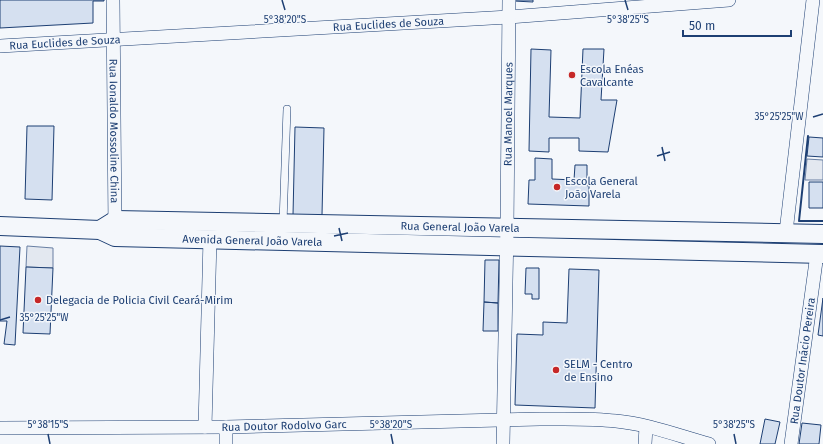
<svg xmlns="http://www.w3.org/2000/svg" width="823" height="444" viewBox="0 0 823 444" font-family="'Fira Sans',sans-serif">
	<rect width="100%" height="100%" fill="#f4f7fb"/>
	<path fill="#e3e8f0" stroke="#687fa3" d="M807,159l16,1v20h-18z
		M27,246l26,2v20l-27,-1z"/>
	<path fill="#d5e0f0" stroke="#1d3f73" d="M0,0h104v1h-11v22l-93,5z
		M514,0h19v2l-19,-1z
		M531,49l20,1 -2,67 31,1 3,-69h21l-3,51h16l-9,52 -29,-1v-13h-30v14l-20,-1z
		M27,126h27l-2,74 -27,-1z
		M295,127l29,1 -2,87h-29z
		M809,137l14,1v19l-16,-1z
		M535,158l17,1v20l22,1 1,-15h12v21l2,-1v21l-61,-2 1,-24h6z
		M809,182h14v26h-14z
		M0,246l20,1 -5,98 -11,-1 3,-23h-7z
		M485,260h14l-1,43 -14,-1z
		M26,267l27,1 -3,66 -27,-1z
		M526,268h13v31h-7v-5h-7z
		M569,269l30,1 -4,138 -80,-3 2,-71 26,1v-13l24,1z
		M823,298v38l-5,-1z
		M484,302l14,1v28h-15z
		M765,419l15,3 -5,22h-15z
		M802,423l19,2 -2,19h-20z"/>
	<g fill="none" stroke-linecap="round" stroke-linejoin="round">
		<g stroke="#1d3f73" stroke-width="8">
			<path id="lane" d="M283,223l4,-114"/>
		</g>
		<g stroke="#1d3f73" stroke-width="14">
			<g id="street">
				<path id="s1" d="M113,0l2,228"/>
				<path id="s2" d="M0,46l509,-29 220,-17"/>
				<path d="M786,232l27,-232"/>
				<path d="M205,427l5,-188"/>
				<path d="M226,427v17"/>
				<path id="s3" d="M0,428l226,-1 314,-8c25,0 51,-1 76,2 32,3 63,15 93,23"/>
				<path id="s4" d="M503,444l4,-216 2,-228"/>
				<path d="M645,444l1,-17"/>
				<path id="s5" d="M791,444l26,-190"/>
			</g>
		</g>
		<g stroke="#1d3f73" stroke-width="20">
			<g id="secondary">
				<path id="s6" d="M0,226l100,4 15,7 708,17"/>
				<path id="s7" d="M100,230l16,-10 707,14"/>
			</g>
		</g>
		<use href="#lane" stroke="#f4f7fb" stroke-width="7"/>
		<use href="#street" stroke="#f4f7fb" stroke-width="13"/>
		<use href="#secondary" stroke="#f4f7fb" stroke-width="18"/>
		<path stroke="#1d3f73" stroke-width="2" d="M808,136l-9,85h24"/>
	</g>
	<path fill="none" stroke="#1d3f73" stroke-width="1.5" d="M282,0l3,10M625,0l3,10M813,117l10,-3M662,147l3,14M657,156l13,-4M339,228l3,13M334,236l14,-3M0,320l10,-3M48,434l2,10M391,434l2,10M734,434l2,10"/>
	<g fill="#c62828" stroke="#f4f7fb" stroke-width="1.5">
		<circle cx="572" cy="75" r="4"/>
		<circle cx="557" cy="187" r="4"/>
		<circle cx="38" cy="300" r="4"/>
		<circle cx="556" cy="370" r="4"/>
	</g>
	<g text-anchor="middle" dominant-baseline="central" stroke-width="3" stroke-linejoin="round" paint-order="stroke">
		<g font-size="11" fill="#1d3f73" stroke="#f4f7fb">
			<text stroke="none"><textPath href="#s2" startOffset="389">Rua Euclides de Souza</textPath></text>
			<text stroke="none"><textPath href="#s2" startOffset="65">Rua Euclides de Souza</textPath></text>
			<text stroke="none"><textPath href="#s4" startOffset="330">Rua Manoel Marques</textPath></text>
			<text stroke="none"><textPath href="#s1" startOffset="131">Rua Ionaldo Mossoline China</textPath></text>
			<text stroke="none"><textPath href="#s7" startOffset="363">Rua General João Varela</textPath></text>
			<text stroke="none"><textPath href="#s6" startOffset="254">Avenida General João Varela</textPath></text>
			<text stroke="none"><textPath href="#s5" startOffset="84">Rua Doutor Inácio Pereira</textPath></text>
			<text stroke="none"><textPath href="#s3" startOffset="284">Rua Doutor Rodolvo Garc</textPath></text>
		</g>
		<g font-size="11" fill="#1d3f73" stroke="#f4f7fb" text-anchor="start">
			<text x="580" y="69">Escola Enéas<tspan x="580" dy="13">Cavalcante</tspan></text>
			<text x="565" y="181">Escola General<tspan x="565" dy="13">João Varela</tspan></text>
			<text x="46" y="300">Delegacia de Policia Civil Ceará-Mirim</text>
			<text x="564" y="364">SELM - Centro<tspan x="564" dy="13">de Ensino</tspan></text>
		</g>
	</g>
	<g font-size="10" text-anchor="middle" fill="#1d3f73" stroke="#f4f7fb" stroke-width="3" stroke-linejoin="round" paint-order="stroke">
		<text x="285" y="23">5°38'20"S</text>
		<text x="628" y="23">5°38'25"S</text>
		<text x="779" y="120">35°25'25"W</text>
		<text x="44" y="321">35°25'25"W</text>
		<text x="48" y="428">5°38'15"S</text>
		<text x="391" y="428">5°38'20"S</text>
		<text x="734" y="428">5°38'25"S</text>
	</g>
	<path d="M683 30v6h108v-6" fill="none" stroke="#1d3f73" stroke-width="2"/>
	<text x="689" y="30" font-size="12" fill="#1d3f73" stroke="#f4f7fb" stroke-width="3" paint-order="stroke">50 m</text>
</svg>
